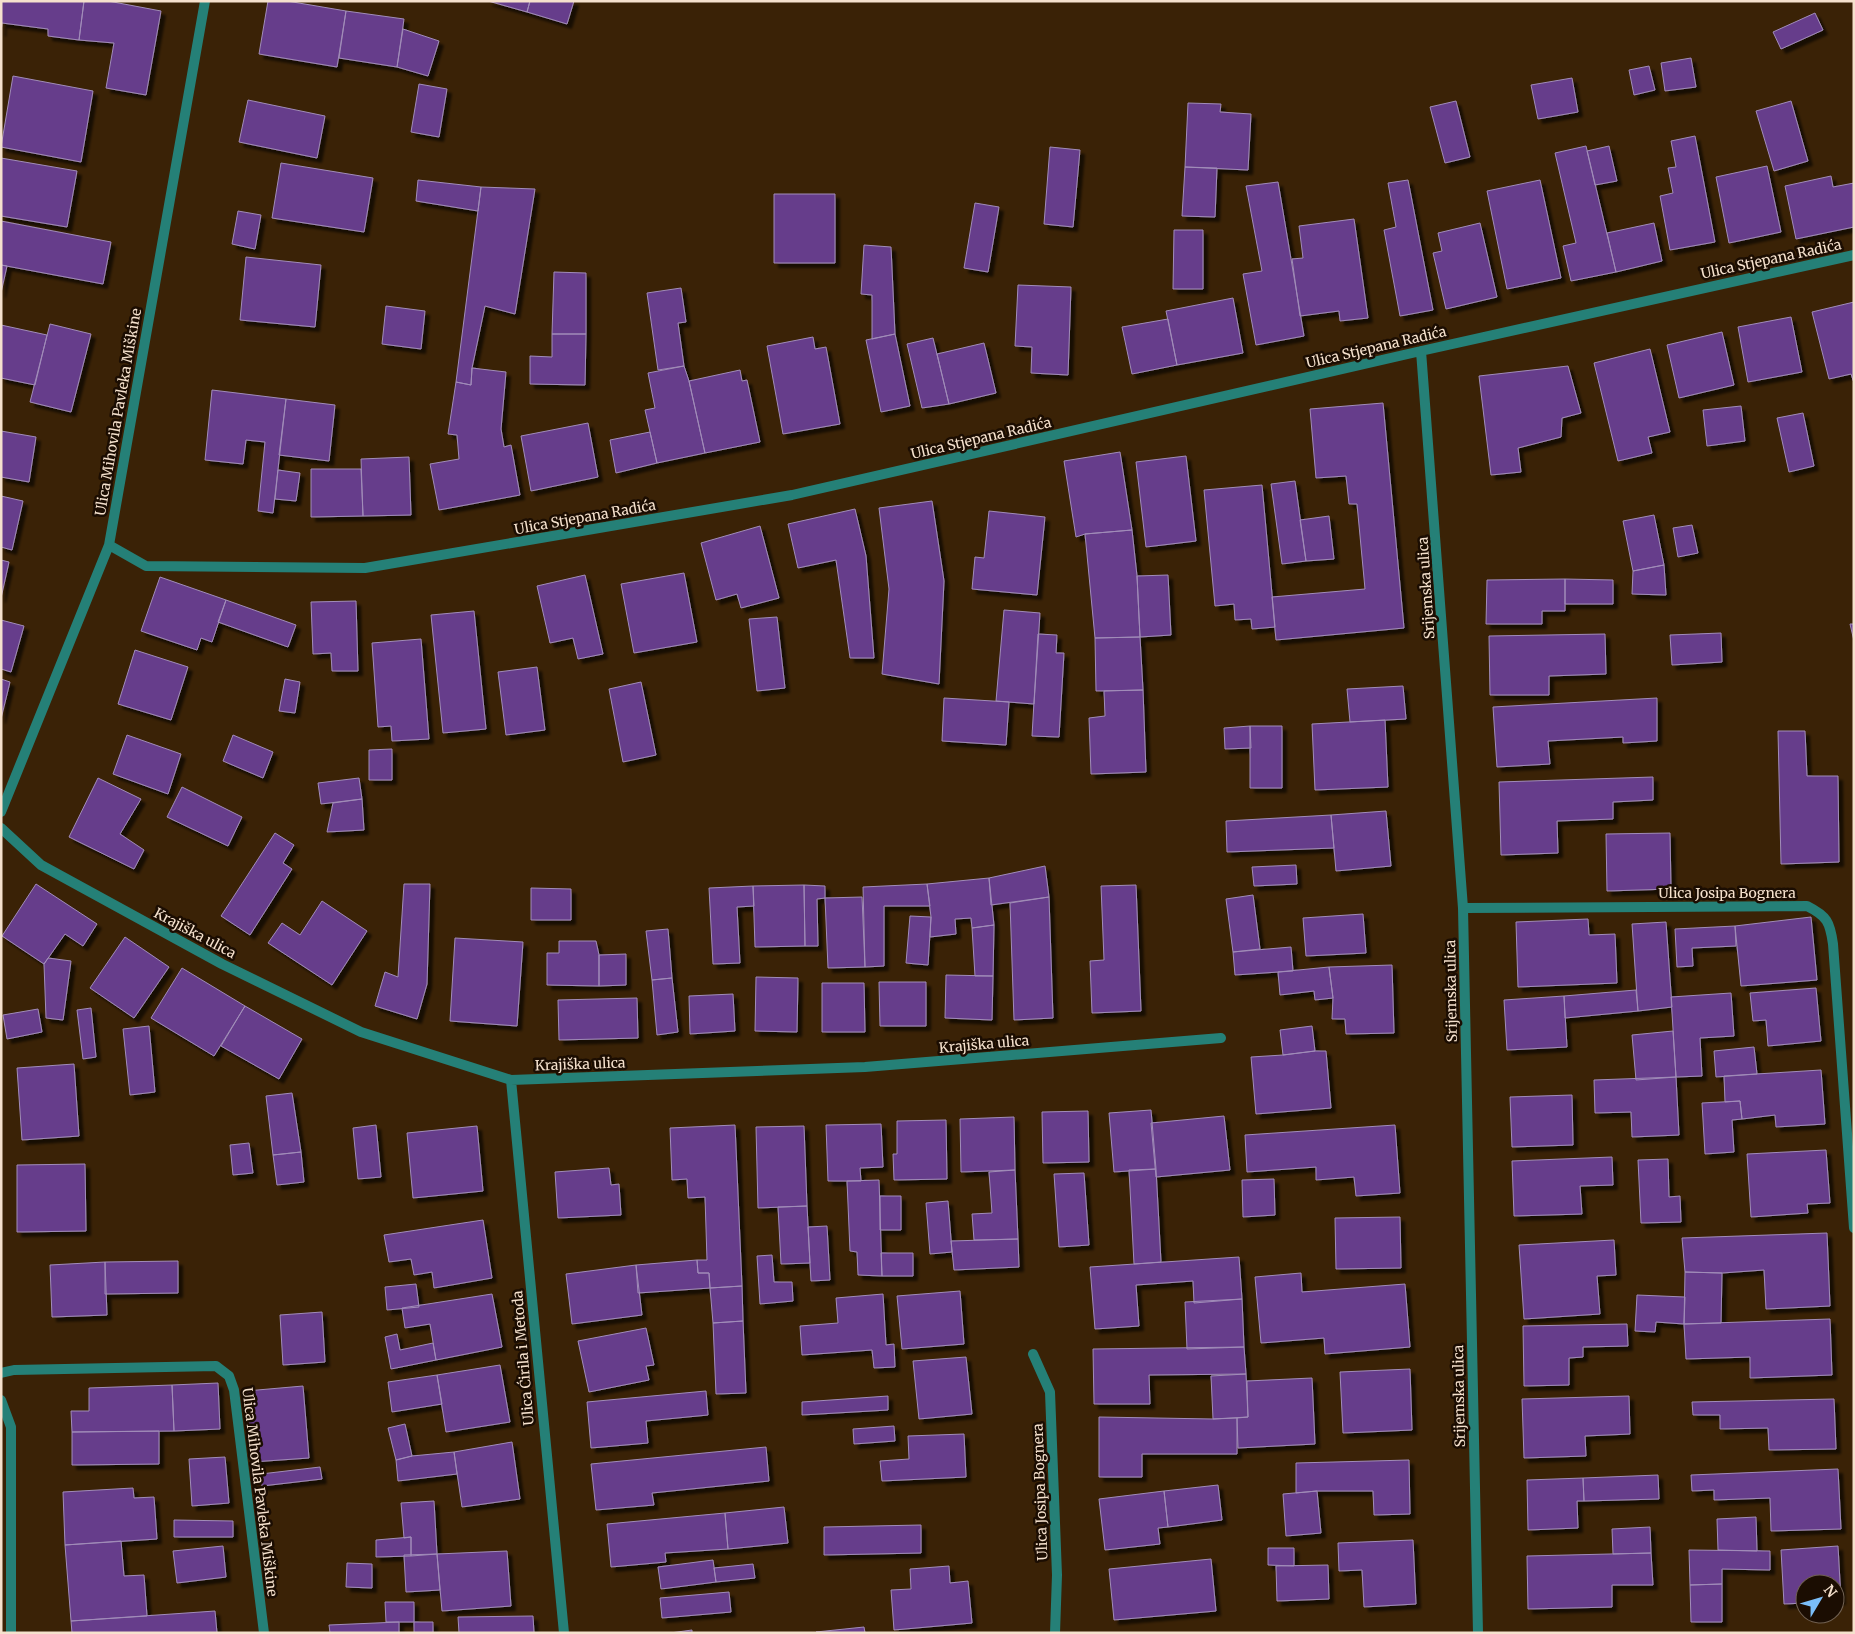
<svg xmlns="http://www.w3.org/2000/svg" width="1855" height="1634" viewBox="0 0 1855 1634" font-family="Merriweather,serif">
	<defs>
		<filter id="shadow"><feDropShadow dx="4.5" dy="4.5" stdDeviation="1" flood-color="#0009"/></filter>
	</defs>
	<rect width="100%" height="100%" fill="#3a2206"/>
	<path fill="#663e8b" stroke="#a18cb9" filter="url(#shadow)" d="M1,1h83l-5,39 -31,-4v-7l-46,-6 -1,9z
		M84,1h24l53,10 -15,84 -40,-7 8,-45 -35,-3z
		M268,1h19l59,10 -9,56 -78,-13z
		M488,1h42l-3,11z
		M530,1h44l-7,23 -40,-12z
		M346,11l58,8 -7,48 -58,-9z
		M1815,13l8,17 -42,19 -8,-17z
		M403,29l36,12 -11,35 -31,-9z
		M1691,58l5,29 -31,4 -4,-28z
		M1649,66l6,24 -21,5 -5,-25z
		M13,76l80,15 -12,71 -80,-15z
		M1572,78l6,34 -40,7 -7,-34z
		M419,84l28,5 -8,48 -28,-5z
		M248,100l77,16 -8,42 -78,-16z
		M1456,101l14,56 -25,6 -15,-56z
		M1791,101l17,60 -34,10 -18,-60z
		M1188,103l33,1 -1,8 31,2 -3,56 -63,-3z
		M1695,136l20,106 -45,8 -10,-54 13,-3 -5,-25 8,-1 -5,-26z
		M1586,146l30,126 -45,9 -8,-35 13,-3 -21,-90z
		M1609,146l8,35 -22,4 -8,-34z
		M1050,147l30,3 -7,77 -29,-3z
		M1,158l76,13 -10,56 -66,-11z
		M281,163l92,15 -9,54 -92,-14z
		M1767,166l14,66 -52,11 -13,-66z
		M1185,167l32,1 -2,49 -33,-1z
		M1831,176l2,11 21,-4v44l-58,12 -11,-53z
		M418,180l63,7 -3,24 -62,-10z
		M1408,180l25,130 -33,6 -16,-86 12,-3 -8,-44z
		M1540,180l21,98 -54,11 -20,-98z
		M1278,182l26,154 -48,9 -13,-71 19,-3 -16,-85z
		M481,187l54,2 -20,125 -30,-8 -13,62 -1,17 -15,-3z
		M774,194h61v69h-61z
		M975,203l24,4 -11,65 -24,-4z
		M238,211l23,4 -6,34 -23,-5z
		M1354,219l14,99 -28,3 -1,-10 -39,5 -8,-57 11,-1 -4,-32z
		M1,221l110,21 -8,42 -102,-19z
		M1480,223l17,74 -51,12 -13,-56 9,-2 -4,-18z
		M1654,223l8,38 -46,11 -9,-39z
		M1174,230h29v59h-30z
		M864,245l27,2 4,87 -23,5v-44l-11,-1z
		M246,257l75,8 -6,62 -75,-7z
		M1,265l6,1 -6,27z
		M554,272l32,1v61h-34z
		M1018,285l53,2 -3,88 -37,-2 1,-26 -17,-1z
		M681,288l5,34 -8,1 6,43 -26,4 -11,-77z
		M1233,298l10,55 -66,12 -11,-54z
		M1854,302v81l-3,-9 -22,5 -17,-67z
		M386,306l39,5 -4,38 -39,-5z
		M1791,317l11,55 -54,10 -10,-55z
		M1168,319l9,46 -45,9 -10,-47z
		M50,324l41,10 -20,78 -41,-10z
		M1,325l46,10 -12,50 -34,-7z
		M1722,332l12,53 -55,13 -12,-53z
		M552,334h34l-1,51 -55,-1v-28l22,1z
		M895,334l15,72 -29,6 -15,-72z
		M813,337l2,12 11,-2 14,77 -57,10 -16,-88z
		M933,338l16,66 -27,4 -15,-64z
		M984,343l12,50 -47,11 -12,-50z
		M1650,349l20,83 -22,5 4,16 -34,8 -24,-98z
		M684,366l5,15 16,72 -48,10 -12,-53 10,-2 -7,-35z
		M1568,366l13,47 -19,5 -1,19 -43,11 3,24 -30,3 -12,-99z
		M472,368l34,4 -5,57 3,18 7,-2 9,50 -81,15 -9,-46 29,-5 -2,-24 -9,-1 8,-52 15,3z
		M740,370l2,11 5,-1 13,62 -55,11 -16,-72z
		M212,390l74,9 -13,114 -15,-2 7,-69 -19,-2 -3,24 -38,-4z
		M286,399l49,6 -6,56 -50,-6z
		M1383,403l21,225 -128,12 -4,-43 93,-8 -8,-85h-8l-3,-28 -30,2 -6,-69z
		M1741,406l4,35 -38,5 -4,-36z
		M1803,413l11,53 -25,6 -12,-54z
		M588,423l10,54 -67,14 -10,-55z
		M1,431l35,6 -7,45 -28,-5z
		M650,432l7,31 -41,10 -6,-33z
		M1120,452l12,78 -47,4 -9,3 -12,-76z
		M1186,456l10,85 -50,6 -10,-85z
		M409,457l2,58 -48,1 -2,-57z
		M311,469h50l2,47 -52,1z
		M278,470l22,3 -4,28 -21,-2z
		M1295,481l11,80 -24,3 -11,-80z
		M1262,485l13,142 -23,2 -1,-10 -16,1 -1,-16 -19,2 -11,-116z
		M1,496l22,5 -11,49 -11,-3z
		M932,501l12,80 -5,103 -57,-10 7,-85 -10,-81z
		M855,509l11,47 8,102h-24l-14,-98 -38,8 -10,-44z
		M989,511l56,6 -8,78 -65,-6 3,-32 9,1z
		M1654,515l10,50 -31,6 -10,-50z
		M1329,516l5,43 -28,2 -6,-41z
		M1692,525l6,28 -20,4 -5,-29z
		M760,526l19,72 -38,10 -4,-14 -21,6 -15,-57z
		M1132,530l5,46 3,61 -45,1 -10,-104z
		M1,560l8,2 -8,36z
		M1664,565l2,30 -34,-1 1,-23z
		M684,573l13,69 -63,11 -13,-69z
		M585,575l18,79 -25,5 -5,-21 -23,5 -13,-57z
		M1168,575l3,60 -31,2 -3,-61z
		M160,577l66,23 -14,42 -11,-4 -4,12 -56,-19z
		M1565,579l48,1v24h-48z
		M1565,579v32h-23v13h-56l1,-44z
		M226,600l70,25 -8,22 -70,-25z
		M356,601l2,70h-26l-1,-18 -18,1 -2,-52z
		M1004,610l36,3 -6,91 -38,-3z
		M474,611l12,118 -43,4 -12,-118z
		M777,617l8,71 -28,3 -8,-72z
		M1,620l23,6 -13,46 -10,-3z
		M1850,624h4v17z
		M1721,633l1,29 -50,3 -2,-30z
		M1038,634l19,1 -1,18h8l-5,84 -27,-1z
		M1605,634l1,40 -57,2v19h-59l-1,-59z
		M1140,637l3,53 -47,1 -1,-53z
		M421,639l8,100 -37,2 -1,-15 -13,1 -6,-84z
		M135,650l53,17 -17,53 -53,-16z
		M537,667l8,63 -39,5 -8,-63z
		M1,679l9,3 -9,37z
		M285,679l15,3 -5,31 -16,-2z
		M641,682l15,73 -33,7 -14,-73z
		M1403,686l3,33 -56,3 -3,-33z
		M1143,690l3,82 -55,2 -2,-56 16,-2 -1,-25z
		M944,698l65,4 -3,43 -64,-4z
		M1657,698v43l-34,2v-6l-75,4 2,23 -53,3 -4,-60z
		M1385,720l3,67 -73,3 -3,-66z
		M1250,726l1,22 -26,1 -1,-21z
		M1250,726h32v62h-32z
		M1778,731h27l2,45h31l1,86 -58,2z
		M127,735l54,19 -13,40 -55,-20z
		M233,735l40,17 -10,26 -40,-17z
		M392,749v31h-23v-30z
		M1653,777v23l-40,2v17l-56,2 1,32 -57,2 -2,-73z
		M98,778l43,21 -21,35 24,16 -10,19 -65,-32z
		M359,778l3,21 -41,5 -3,-21z
		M182,787l60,30 -14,29 -61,-29z
		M362,799l2,31 -37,2 6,-29z
		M1386,811l5,55 -55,5 -5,-56z
		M1331,815l3,33 -107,4 -1,-31z
		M275,833l19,12 -11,18 9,6 -42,66 -29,-19z
		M1670,833l1,56 -64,2 -1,-57z
		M1296,865l1,19 -43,2 -2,-19z
		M1045,866l4,31 -58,8 -2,-27z
		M989,878l5,47 -22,3 -1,-10 -16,1 1,15 -26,3 1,-20 -4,-33z
		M36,884l61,40 -14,22 -18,-12 -21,30 -42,-28z
		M404,884h26l-3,100 -10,35 -42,-13 10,-34 13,5z
		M927,884l3,22h-46v60l-19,1 -2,-80z
		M804,885l1,61 -50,1 -2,-61z
		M804,885l21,1v12l-8,1 1,47h-13z
		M1136,885l5,126 -49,2 -2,-52 14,-1 -3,-74z
		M753,886l1,20 -17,1 3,56 -27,1 -4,-76z
		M531,888l40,1v31h-40z
		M1253,895l7,54 -27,3 -7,-53z
		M862,897l3,70 -37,1 -3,-70z
		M1049,897l4,121 -39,2 -4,-117z
		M322,901l45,30 -35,54 -64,-42 14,-20 18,12z
		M1363,914l3,39 -60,3 -3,-38z
		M910,916l21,1 -3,48 -22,-2z
		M1811,917l6,63 -76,6 -6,-60z
		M1588,919l1,16 26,-1 2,49 -99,4 -2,-65z
		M1666,922l6,85 -34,4 -6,-87z
		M994,925l-1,51h-18l-3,-48z
		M1735,926l1,20 -44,2 1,18 -16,1 -2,-38z
		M668,929l4,49 -20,2 -6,-49z
		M125,937l44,30 -35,51 -44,-30z
		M455,938l68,4 -6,84 -67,-5z
		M559,941h37l3,14v31l-52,-1v-32h12z
		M1291,947l2,24 -58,4 -2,-23z
		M626,954v31l-27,1v-31z
		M48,958l23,3 -8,59 -17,-2 -2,-54z
		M1392,965l2,68 -48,1 -1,-15h-13l1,-21 -4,-31z
		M1329,967l4,31 -18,2 -1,-9 -34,4 -2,-23z
		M182,968l63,38 -31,50 -63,-38z
		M946,975l47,1 -1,44 -47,-2z
		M756,977l42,1 -1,54 -42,-1z
		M672,978l6,54 -21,3 -5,-55z
		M879,982h47v44h-46z
		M822,983h42l1,49h-43z
		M1816,988l5,53 -53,5 -2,-26 -13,1 -3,-28z
		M1636,990l2,21 -73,7 -1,-22z
		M1731,993l3,43 -34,2 2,38 -26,1 -5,-80z
		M733,994l2,37 -45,3 -1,-38z
		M1564,996l3,51 -60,3 -3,-50z
		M637,998l1,40 -79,2 -1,-40z
		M245,1006l57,33 -23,40 -58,-33z
		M91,1008l5,49 -13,2 -6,-49z
		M38,1009l4,23 -35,7 -4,-24z
		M149,1026l6,66 -25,3 -7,-66z
		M1312,1026l3,25 -32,4 -3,-25z
		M1673,1031l3,46 -40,3 -4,-45z
		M1754,1047l3,27 -41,3 -2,-26z
		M1315,1051h11l5,57 -75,6 -5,-57 32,-2z
		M74,1064l5,72 -57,4 -5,-72z
		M1821,1070l4,54 -49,3 -1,-12 -33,4 -2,-18 -15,1 -1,-26z
		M1676,1077l3,58 -47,2 -1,-25 -36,1 -1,-33z
		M292,1093l9,59 -28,3 -7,-59z
		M1572,1095l1,50 -61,2 -2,-50z
		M1740,1101l2,18 -10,1 2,32 -29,2 -3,-51z
		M1151,1110l5,59 -42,3 -5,-59z
		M1088,1111l1,51 -46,1 -1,-51z
		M1224,1116l6,54 -74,7 -5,-54z
		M1014,1117l1,53 -54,2 -1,-53z
		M946,1120l1,59 -53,1 -1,-26h4v-33z
		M881,1124l2,43 -23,1 1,13h-33l-2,-56z
		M376,1125l5,52 -23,2 -5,-51z
		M735,1125l7,161 -32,2 -1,-15h-11l-1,-13h10l-2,-63 -17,1 -1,-19 -15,1 -2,-52z
		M1395,1125l5,68 -44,3 -2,-19 -38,3v-13l-69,5 -2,-37z
		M477,1126l6,65 -70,7 -6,-65z
		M804,1126l3,80 -49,2 -2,-81z
		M249,1143l4,30 -20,2 -3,-30z
		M1826,1150l4,53 -23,1 1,9 -57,4 -4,-63z
		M301,1152l3,30 -27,3 -4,-30z
		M1612,1157l1,28 -33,1 2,28 -68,2 -2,-55z
		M1668,1159l1,38 11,-1 1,26 -40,1 -3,-63z
		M85,1164l1,67 -69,1v-67z
		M609,1168l2,17 8,-1 2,31 -63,3 -3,-46z
		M1156,1169l5,93 -27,2 -5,-94z
		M1015,1170l3,69 -44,1 -2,-26 20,-1 -3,-41z
		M1084,1173l5,72 -30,2 -5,-73z
		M1274,1179l1,36 -32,2 -1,-37z
		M879,1180l3,96 -24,-1 -1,-23 -7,-1 -3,-70z
		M880,1196h21v34h-21z
		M948,1201l4,51 -22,2 -4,-51z
		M807,1206l3,57 -29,1 -3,-57z
		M1400,1217l1,51 -65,1 -1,-51z
		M483,1220l9,58 -58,10 -2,-16 -18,3 -3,-16 -22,3 -5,-27z
		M827,1226l3,54 -19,1 -3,-54z
		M1827,1233l3,73 -64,3 -2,-39 -42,3 -37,-1 -3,-34z
		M1018,1239l1,28 -65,3 -3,-29z
		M1614,1240l2,35 -19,1 3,38 -76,5 -5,-74z
		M881,1253h32v23h-31z
		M772,1255l2,27h18l1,19 -33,3 -3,-48z
		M1239,1257l3,42 -48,4 -1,-22 -57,4 3,41 -44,3 -5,-62z
		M697,1260l1,13h11l1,15 -72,5 -2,-28z
		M178,1261v32l-73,1v-32z
		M105,1262l2,53 -55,2 -2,-52z
		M636,1265l6,50 -70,9 -6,-50z
		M1685,1272l37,1 -1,50 -37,1z
		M1301,1273l1,19 103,-8 5,63 -85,7 -1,-16 -63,5 -6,-66z
		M416,1284l3,23 -32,3 -2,-23z
		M742,1286l1,35 -30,2 -3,-35z
		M960,1291l4,53 -62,5 -5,-53z
		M492,1294l10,53 -66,13 -6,-36 -25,4 -3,-20z
		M883,1294l3,51 8,-1 1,23 -21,1 -2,-18 -70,5 -2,-29 38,-3 -2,-25z
		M1637,1295l48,2 -1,27 -28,-2 -1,10 -20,-1z
		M1242,1299l2,48 -57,2 -2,-47z
		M322,1312l3,50 -42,3 -3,-50z
		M1830,1319l2,56 -82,3v-21l-64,2 -2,-35z
		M743,1321l3,72 -30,1 -3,-71z
		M1627,1324l1,22 -45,1v10l-14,1v27l-45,1 -1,-60z
		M646,1328l8,37 -8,1 3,14 -60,12 -11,-51z
		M397,1334l3,16 33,-7 3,17 -45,9 -6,-32z
		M1244,1347l2,27 -97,1 1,29h-56l-1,-55z
		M966,1357l6,57 -53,5 -6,-58z
		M500,1365l10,57 -64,10 -9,-57z
		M1410,1369l2,61 -69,3 -3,-61z
		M1246,1374l2,43 -35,2 -2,-43z
		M437,1375l5,29 -50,8 -4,-30z
		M1312,1378l3,66 -77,4 -1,-30 11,-1 -1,-36z
		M218,1383l2,46 -46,2 -2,-46z
		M172,1385l2,46 -102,1 -1,-21h18v-23z
		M303,1386l6,72 -57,4 -6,-71z
		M706,1391l2,24 -62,6 2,22 -57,5 -4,-46z
		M888,1396v14l-86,5v-13z
		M1629,1396l1,38 -45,2 1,20 -62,2 -2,-59z
		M1834,1399l2,50 -67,1 -1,-22 -48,1v-14h-27l-1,-13z
		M1099,1417l114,2 24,-1v36h-95v23h-43z
		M405,1424l7,32 -16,4 -8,-32z
		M894,1426l1,15 -41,3 -1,-15z
		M159,1431v33l-87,1v-33z
		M964,1434l2,43 -84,4 -2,-20 29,-2 -1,-23z
		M512,1442l8,57 -58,8 -8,-55z
		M766,1447l3,34 -117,12 2,12 -58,5 -5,-46z
		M454,1452l3,22 -59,7 -2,-21 16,-4z
		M225,1457l4,46 -37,3 -3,-47z
		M1409,1460l1,54 -36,1 -1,-24h-56l-21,2v-30z
		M320,1467l2,12 -60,7 -1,-12z
		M1838,1469l3,60 -70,2 -1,-33 -56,2v-10l-22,1 -1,-16z
		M1658,1475l1,24 -75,2 -1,-23z
		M1583,1478l1,23h-7l1,27 -50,2 -1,-50z
		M1218,1485l4,35 -54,7 -4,-36z
		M133,1488l1,10 20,-1 3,42 -92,6 -2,-53z
		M1164,1491l4,36 -10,1 2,16 -55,6 -6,-51z
		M1317,1491l4,42 -35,3 -3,-42z
		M434,1501l3,53 -26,2v-19l-7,1 -3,-35z
		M784,1507l4,36 -60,6 -3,-36z
		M725,1513l3,36 -63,4 1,9 -55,5 -4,-43z
		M1756,1517l1,34 -39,-1 -1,-31z
		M174,1520l59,1v16h-59z
		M921,1525v28l-97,2v-28z
		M1650,1527l1,26 -38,1 -1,-25z
		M411,1537v19l-35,1v-17z
		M1413,1540l3,64 -52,3 -2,-37 -23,1 -1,-28z
		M121,1541l3,35 20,-1 3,41 -76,5 -6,-76z
		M223,1546l3,31 -49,6 -4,-32z
		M1838,1546l3,54 -6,1v-17h-30v19l-21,1 -3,-54z
		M1268,1548h26v18l-26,-1z
		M1689,1550l81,1v19l-48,-1v15l-32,1z
		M507,1551l4,55 -69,5 -5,-57z
		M1651,1553l2,32h-41v22l-84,2 -1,-53z
		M437,1554l3,36 -34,2 -2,-37z
		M1211,1559l5,52 -102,9 -5,-51z
		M713,1560l3,22 -55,7 -3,-22z
		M347,1563l25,1v24l-26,-1z
		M753,1564l2,14 -39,4 -2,-14z
		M1328,1565l1,34 -52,2 -1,-35z
		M949,1566l1,17 18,-2 4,42 -78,7 -3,-40 20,-1 -1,-20z
		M1722,1584v38h-31l-1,-37z
		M729,1592l2,20 -69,6 -2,-20z
		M385,1602h29v20h-28z
		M215,1611l2,22h-145l-1,-12z
		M533,1616l1,17h-75l-1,-16z
		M399,1622v11h-69l-1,-8z
		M414,1622h19v11h-19z
		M864,1627l1,6 -49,-1z
		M692,1630v3h-22z"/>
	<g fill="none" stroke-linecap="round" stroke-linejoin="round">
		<path stroke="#258077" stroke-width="10" d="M1421,351l42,557 15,725
			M109,545l37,21 219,2 427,-73 629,-144 433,-96
			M1,812l108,-267 96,-544
			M1,828l40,37 181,99 139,68 150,48 354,-13 356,-29
			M1463,908l344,-2c20,10 23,16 26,38l21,284
			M511,1080l53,553
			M1033,1354l17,38 7,183 -2,58
			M1,1373l13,-3 202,-4 13,10 5,14 30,243
			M1,1400l10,27v206"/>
	</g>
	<g text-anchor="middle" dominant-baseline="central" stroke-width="5" stroke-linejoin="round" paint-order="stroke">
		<g font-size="14" fill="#f5e1cd" stroke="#1b0d02">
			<text transform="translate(1771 259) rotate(-12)">Ulica Stjepana Radića</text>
			<text transform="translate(1376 347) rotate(-13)">Ulica Stjepana Radića</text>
			<text transform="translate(118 412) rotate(-80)">Ulica Mihovila Pavleka Miškine</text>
			<text transform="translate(981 438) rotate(-13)">Ulica Stjepana Radića</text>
			<text transform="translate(585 517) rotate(-10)">Ulica Stjepana Radića</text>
			<text transform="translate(1426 588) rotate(-94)">Srijemska ulica</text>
			<text x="1727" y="893">Ulica Josipa Bognera</text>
			<text transform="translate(195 933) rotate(28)">Krajiška ulica</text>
			<text transform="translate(1451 991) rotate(-91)">Srijemska ulica</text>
			<text transform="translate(984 1044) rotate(-5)">Krajiška ulica</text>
			<text transform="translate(580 1064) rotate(-2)">Krajiška ulica</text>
			<text transform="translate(523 1358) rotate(-95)">Ulica Ćirila i Metoda</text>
			<text transform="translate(1459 1396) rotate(-91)">Srijemska ulica</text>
			<text transform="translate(260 1492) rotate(83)">Ulica Mihovila Pavleka Miškine</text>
			<text transform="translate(1040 1492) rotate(-92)">Ulica Josipa Bognera</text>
		</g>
	</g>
	<rect width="1855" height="1634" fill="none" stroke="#f5e1cd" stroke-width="5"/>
	<g transform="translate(1820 1599) rotate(52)"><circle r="24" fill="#1b0d02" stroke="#726253"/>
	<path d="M0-4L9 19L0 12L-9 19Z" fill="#7bbef9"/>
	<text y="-8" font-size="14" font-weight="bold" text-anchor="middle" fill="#f5e1cd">N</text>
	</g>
</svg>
